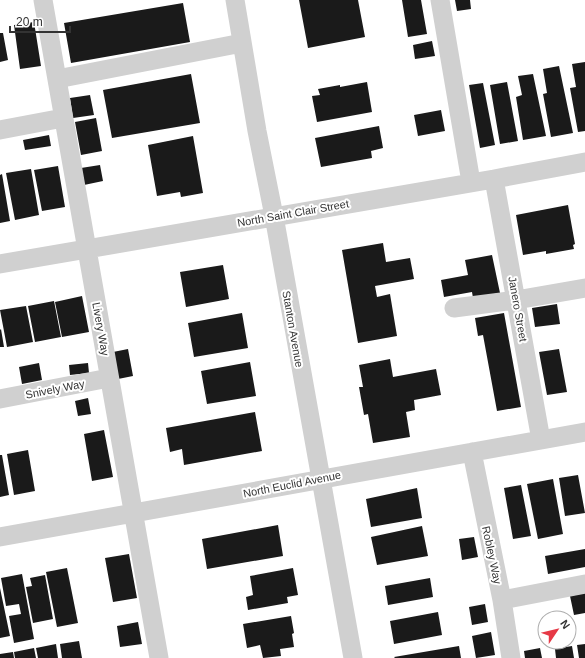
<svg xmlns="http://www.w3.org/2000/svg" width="585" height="658" viewBox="0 0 585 658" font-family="Helvetica,sans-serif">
	<rect width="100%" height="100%" fill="#fff"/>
	<path fill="#1a1a1a" d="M299,0h59l7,37 -57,11z
		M402,0h19l6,34 -19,3z
		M455,0h15l1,9 -14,2z
		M183,3l7,39 -119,21 -7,-40z
		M34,22l7,44 -21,3 -6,-44z
		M0,33h3l5,27 -8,2z
		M432,41l3,15 -20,3 -2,-14z
		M585,62v69l-7,1 -8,-44 6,-1 -4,-23z
		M559,66l14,67 -22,4 -8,-43 4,-1 -4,-24z
		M191,74l9,49 -88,15 -9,-48z
		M533,74l13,62 -23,4 -7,-43 6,-2 -4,-19z
		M367,82l5,30 -55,10 -5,-26 8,-1 -2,-6 22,-4v2z
		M507,82l11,59 -18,3 -10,-59z
		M483,83l12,62 -15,3 -11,-63z
		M90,95l4,20 -21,3 -3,-20z
		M441,110l4,21 -27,5 -4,-21z
		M96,118l6,33 -21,4 -6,-33z
		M379,126l4,22 -12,3 1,7 -51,9 -6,-29z
		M49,135l2,11 -26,4 -2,-10z
		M193,136l10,57 -22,4 -1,-5 -23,4 -9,-51z
		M100,165l3,16 -19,4 -3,-17z
		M58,166l7,41 -23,4 -8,-41z
		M31,169l8,46 -24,5 -9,-47z
		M2,174l8,47 -10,2v-48z
		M568,205l7,39 -2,1 1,4 -28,5v-3l-23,4 -7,-40z
		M383,243l3,19 24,-4 4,21 -39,7 2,11 13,-3 7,42 -39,7 -16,-93z
		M492,255l8,38 -27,5 -1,-6 -28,5 -3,-17 27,-5 -3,-15z
		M223,265l6,34 -43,8 -6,-35z
		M82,296l7,36 -27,5 -7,-35z
		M54,301l7,36 -26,5 -7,-36z
		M557,304l3,20 -25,3 -3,-19z
		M26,306l7,36 -26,5 -7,-37z
		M242,313l6,35 -54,9 -6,-34z
		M504,313l17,94 -24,4 -14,-76 -5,1 -3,-18z
		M1,329l3,18h-4v-17z
		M128,349l5,27 -15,3 -5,-27z
		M559,349l8,43 -20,3 -8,-43z
		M390,359l3,18 43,-8 5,26 -27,5 1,10 -9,2 4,25 -37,6 -5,-29 -4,1 -5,-28h4l-4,-22z
		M250,362l6,34 -49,8 -6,-33z
		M39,363l3,17 -20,4 -3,-17z
		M88,363l1,10 -19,2 -1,-10z
		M88,398l3,16 -13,2 -3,-15z
		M255,412l7,39 -78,14 -2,-16 -12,3 -4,-24z
		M104,430l9,47 -21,4 -8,-47z
		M28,450l7,41 -21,4 -7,-41z
		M0,455h2l7,40 -9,2z
		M578,475l7,38 -20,3 -6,-38z
		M553,479l10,55 -25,5 -11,-55z
		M521,485l10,51 -18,3 -9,-51z
		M417,488l5,30 -51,9 -5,-28z
		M278,525l5,31 -76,13 -5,-30z
		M422,526l6,30 -51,9 -6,-28z
		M474,537l4,20 -16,3 -3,-21z
		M585,549v18l-37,7 -3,-18z
		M129,554l8,44 -24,4 -8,-44z
		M67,568l11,55 -21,4 -11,-55z
		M293,568l5,27 -11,2 1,6 -40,7 -2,-13 7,-2 -3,-19z
		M22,574l12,65 -20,4 -5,-27 12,-2 -2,-10 -13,2 -5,-28z
		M45,575l8,44 -20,4 -7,-36 6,-1 -2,-8z
		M430,578l3,19 -45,8 -3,-19z
		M0,588l10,48 -10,2z
		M585,593v20l-11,2 -4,-19z
		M485,604l3,18 -16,3 -3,-18z
		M438,612l4,23 -48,9 -4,-23z
		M291,616l3,17 -2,1 2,13 -14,2 1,7 -18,2 -3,-13 -13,3 -4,-24z
		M138,622l4,22 -22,3 -3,-21z
		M491,632l4,23 -19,3 -4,-22z
		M79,641l3,17h-20l-2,-14z
		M56,644l2,14h-20l-2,-10z
		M585,644v14h-6l-2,-13z
		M459,646l2,12h-66l-1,-1z
		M572,646l2,12h-18l-1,-9z
		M34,648l2,10h-21l-1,-6z
		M540,648l2,10h-17l-1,-7z
		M13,652l1,6h-14v-4z"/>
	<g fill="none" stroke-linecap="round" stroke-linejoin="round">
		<path stroke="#d0d0d0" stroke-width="19" d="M43,0l116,658
			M235,0l22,131 17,85 79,442
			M440,0l31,182
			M57,79l185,-36
			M0,130l63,-12
			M494,179l47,261
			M0,264l494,-85 91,-17
			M454,308l62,-8 69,-12
			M0,399l109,-21
			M472,452l30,148 9,58
			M0,537l585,-105
			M502,600l83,-16"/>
	</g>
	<g text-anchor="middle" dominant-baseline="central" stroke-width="4" stroke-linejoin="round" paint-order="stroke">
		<g font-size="11" fill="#333" stroke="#fff">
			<text transform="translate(293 213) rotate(-10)">North Saint Clair Street</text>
			<text transform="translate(518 309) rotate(80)">Janero Street</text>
			<text transform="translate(101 329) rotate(80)">Livery Way</text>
			<text transform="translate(293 329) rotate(80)">Stanton Avenue</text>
			<text transform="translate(55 389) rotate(-11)">Snively Way</text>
			<text transform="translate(292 484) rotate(-11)">North Euclid Avenue</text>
			<text transform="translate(492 555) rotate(78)">Robley Way</text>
		</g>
	</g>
	<g transform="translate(557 630) rotate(55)"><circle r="19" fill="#ffffff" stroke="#adadad"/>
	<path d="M0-3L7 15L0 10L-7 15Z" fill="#e63946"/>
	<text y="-6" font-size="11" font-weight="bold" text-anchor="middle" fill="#333333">N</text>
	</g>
	<path d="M10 26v6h60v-6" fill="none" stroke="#333333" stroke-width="2"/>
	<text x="16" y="26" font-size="12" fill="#333333" stroke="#ffffff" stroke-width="3" paint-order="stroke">20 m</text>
</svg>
